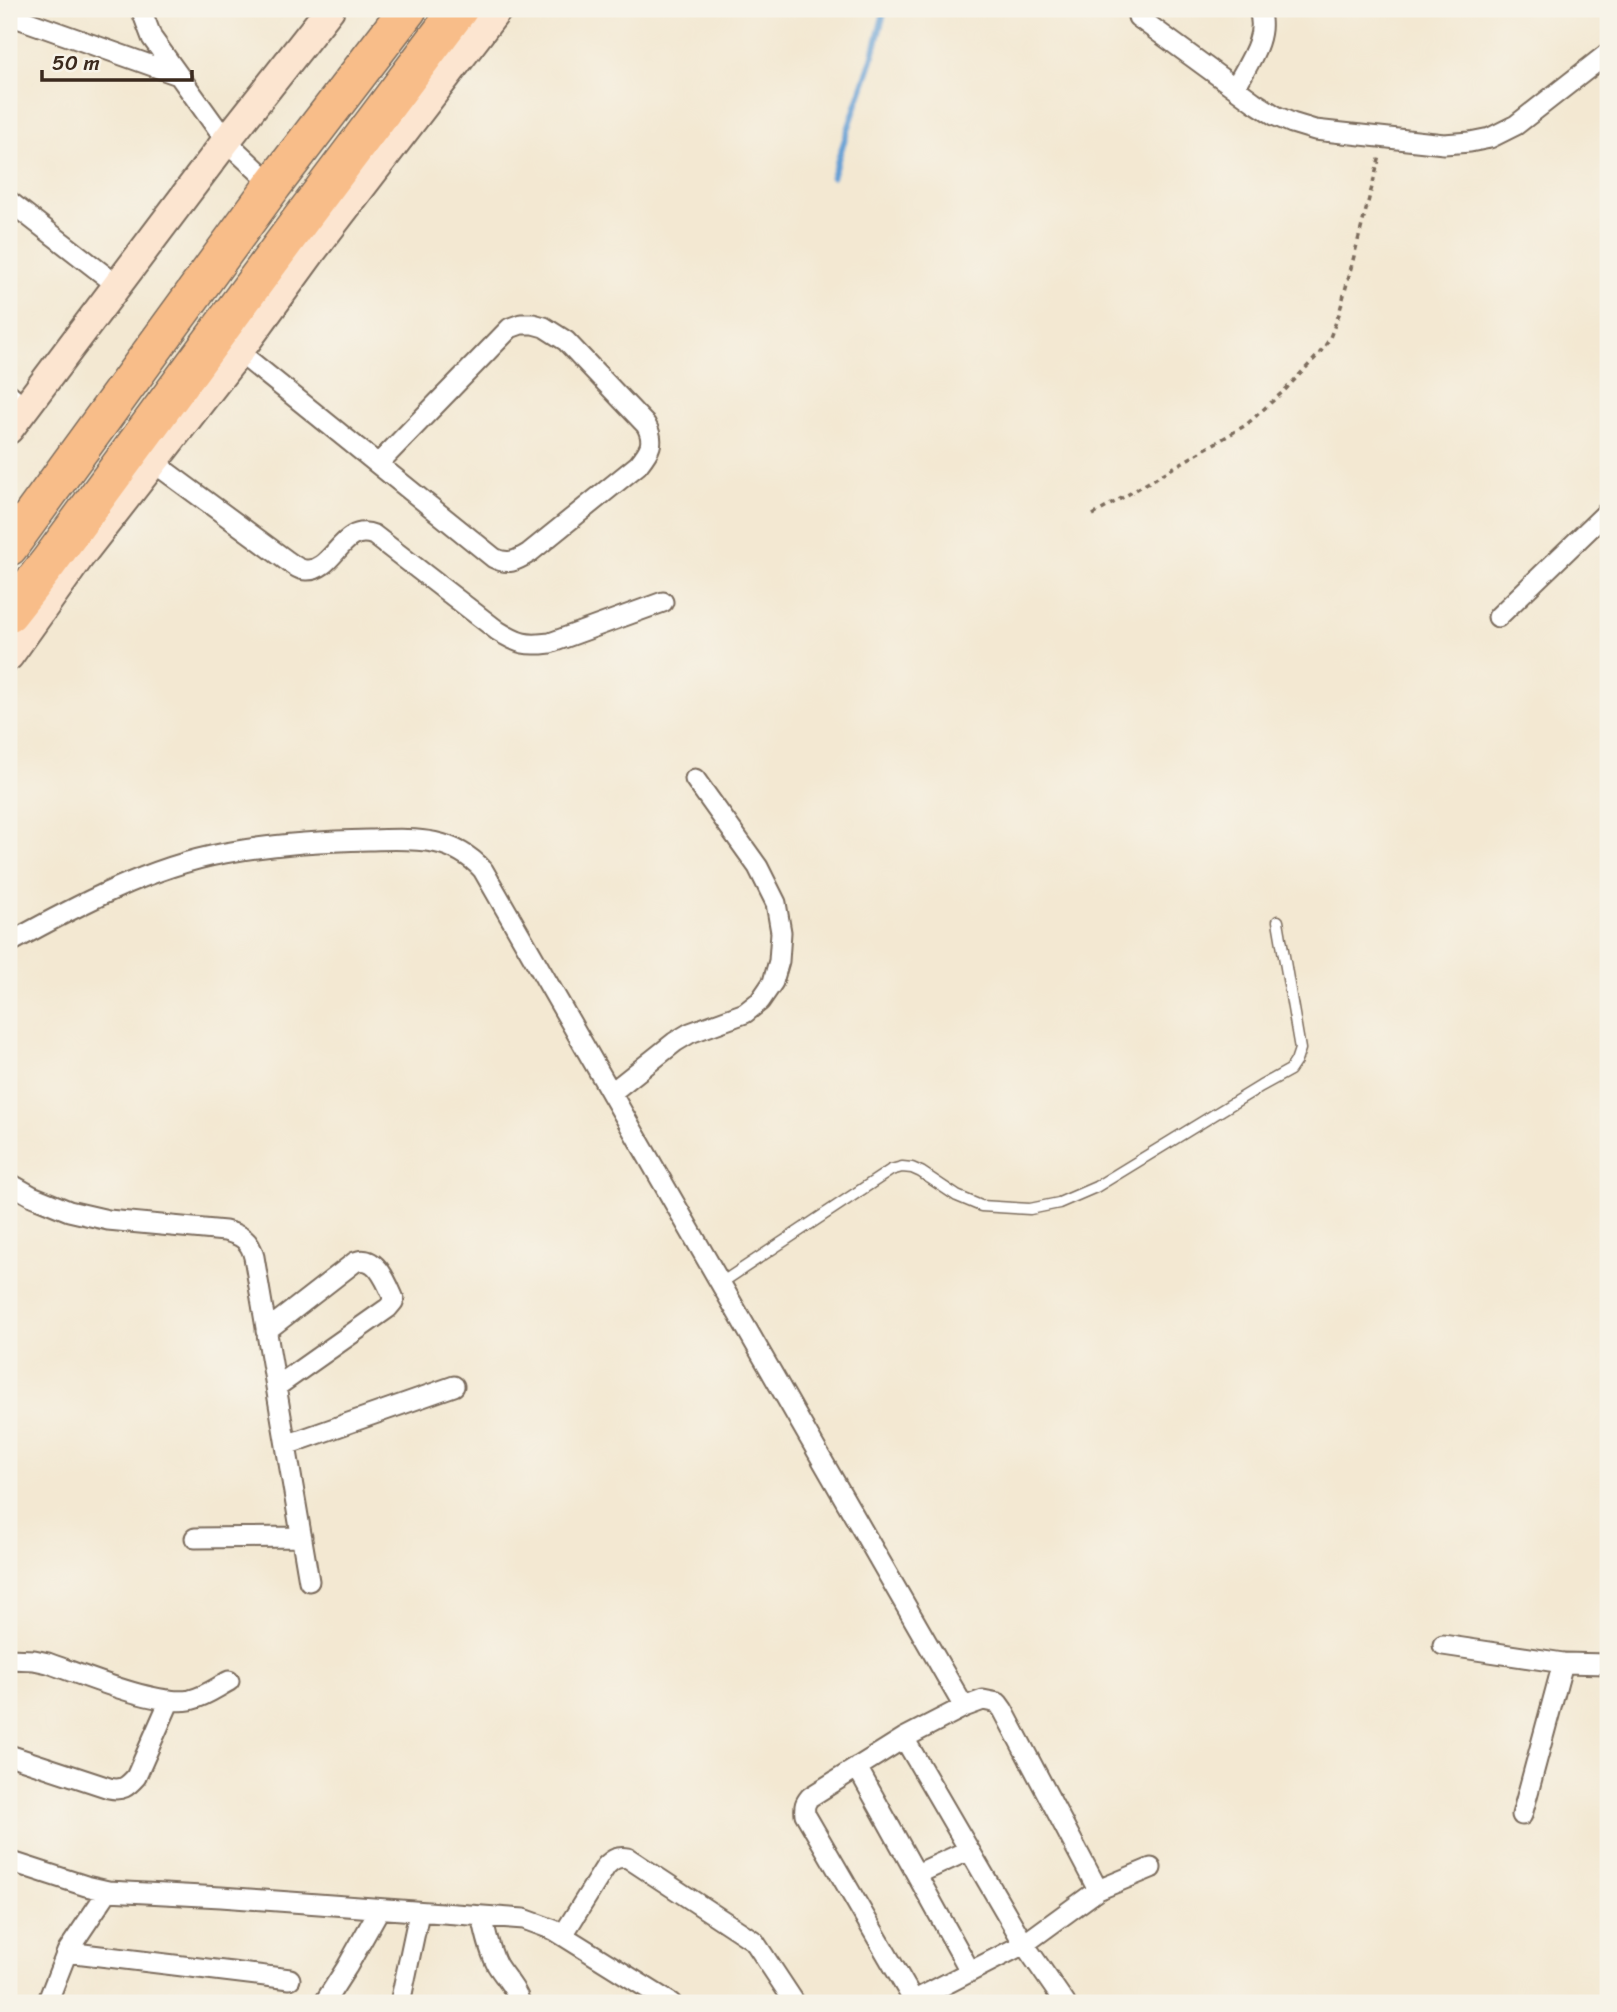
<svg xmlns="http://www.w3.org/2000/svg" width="1617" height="2012" viewBox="0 0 1617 2012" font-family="Sriracha,sans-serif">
	<rect width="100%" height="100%" fill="#f7f3e8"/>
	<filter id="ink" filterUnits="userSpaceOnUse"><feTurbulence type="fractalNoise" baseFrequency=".0143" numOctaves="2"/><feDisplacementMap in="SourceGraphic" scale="14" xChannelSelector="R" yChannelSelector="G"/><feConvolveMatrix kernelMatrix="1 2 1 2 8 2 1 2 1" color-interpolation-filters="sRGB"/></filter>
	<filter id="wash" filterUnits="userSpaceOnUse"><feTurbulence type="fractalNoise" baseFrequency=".00686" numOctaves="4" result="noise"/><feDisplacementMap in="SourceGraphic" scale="28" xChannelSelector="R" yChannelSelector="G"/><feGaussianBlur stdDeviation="1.57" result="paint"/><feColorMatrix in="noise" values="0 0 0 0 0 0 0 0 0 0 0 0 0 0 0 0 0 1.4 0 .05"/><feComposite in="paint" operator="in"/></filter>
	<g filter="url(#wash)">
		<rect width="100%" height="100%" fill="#f3e8d2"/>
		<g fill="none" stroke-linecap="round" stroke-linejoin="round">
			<path stroke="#639fd4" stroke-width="6" d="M832,177l40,-118 13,-50"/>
		</g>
	</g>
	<g filter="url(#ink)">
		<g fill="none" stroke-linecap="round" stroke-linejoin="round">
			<g stroke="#7b6c5d" stroke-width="13">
				<path id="lane" d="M721,1283l170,-113 11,-3 10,1 9,4 36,24 24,10 49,3 29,-6 37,-16 165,-101 29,-16 6,-9 4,-12 -22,-128"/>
			</g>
			<g stroke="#7b6c5d" stroke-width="23">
				<path id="street" d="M141,9l11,29 74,103 47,44
					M9,15l169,60
					M1138,17l116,85 22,14 16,7 23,7 129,14 26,-2 20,-4 26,-13 92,-72
					M1235,88c12,-23 35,-53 23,-79
					M9,201l108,84
					M239,352l255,206c14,7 22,3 35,-5l109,-88c11,-14 18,-22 8,-40l-80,-84 -22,-14 -11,-3h-12l-11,4 -132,136
					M9,394l16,13
					M153,462l133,98c6,4 13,10 20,10 28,2 36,-48 68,-35l124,96c21,13 28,15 52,12l113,-41
					M1498,617l110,-106
					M9,943c67,-37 140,-76 216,-90 48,-9 95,-12 144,-13 42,-1 83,-5 114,30l481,837
					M611,1093l64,-51 15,-9 55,-20 15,-12 13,-19 6,-21 2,-29 -5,-29 -18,-36 -63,-88
					M9,1183l23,13 37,15 39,9 117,11c16,4 25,9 29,26l55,324
					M266,1331l89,-69c21,-9 32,21 39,37l-1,3 -5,6 -112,79
					M286,1445l168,-59
					M195,1538l107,-1
					M1443,1645l120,18 45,1
					M9,1659l25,1 14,3c34,12 108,43 142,37 14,-3 26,-12 39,-19
					M904,1738l120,206 41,59
					M9,1755l100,33c13,3 18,-1 27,-11l34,-77
					M857,1767l113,204
					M1522,1815l41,-152
					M9,1861l77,25 22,5 113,6 303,22 30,11 117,73
					M917,1874l52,-24
					M482,1916c4,17 7,34 15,49 8,13 19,23 23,38
					M563,1935l43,-69c7,-7 12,-10 22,-8l126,83 41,62
					M67,1952l223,27
					M47,2003l20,-51 41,-61
					M324,2003l23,-36 32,-57
					M400,2003l19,-90
					M909,2003l115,-59 74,-54 53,-22
					M915,2003l-110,-189c-1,-8 0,-11 5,-17l94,-59 60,-31 19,-7 15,3 5,7 95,180"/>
			</g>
			<g stroke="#7b6c5d" stroke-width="32">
				<path id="secondary" d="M9,429l217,-288 104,-132
					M9,656l70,-98 151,-194 80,-110 188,-245"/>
			</g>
			<g stroke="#7b6c5d" stroke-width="40">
				<path id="highway" d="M9,547l264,-362 135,-176
					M9,613l40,-51 250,-340 160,-213"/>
			</g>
			<path stroke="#7b6c5d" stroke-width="3.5" stroke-dasharray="5 5" stroke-linecap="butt" d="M1093,515l153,-90 39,-35 34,-36 10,-14 10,-26 41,-158"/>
			<use href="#lane" stroke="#fff" stroke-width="10"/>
			<use href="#street" stroke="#fff" stroke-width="19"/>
			<use href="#secondary" stroke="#fce5d0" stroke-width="28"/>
			<use href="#highway" stroke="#f8bd89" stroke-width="37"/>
		</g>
	</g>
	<rect width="1617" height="2012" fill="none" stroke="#f7f3e8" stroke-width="35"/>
	<path d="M42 70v10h150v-10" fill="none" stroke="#3b2a1e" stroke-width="3.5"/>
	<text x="52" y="70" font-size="21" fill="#3b2a1e" stroke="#f7f3e8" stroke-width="5" paint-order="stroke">50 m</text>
</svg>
